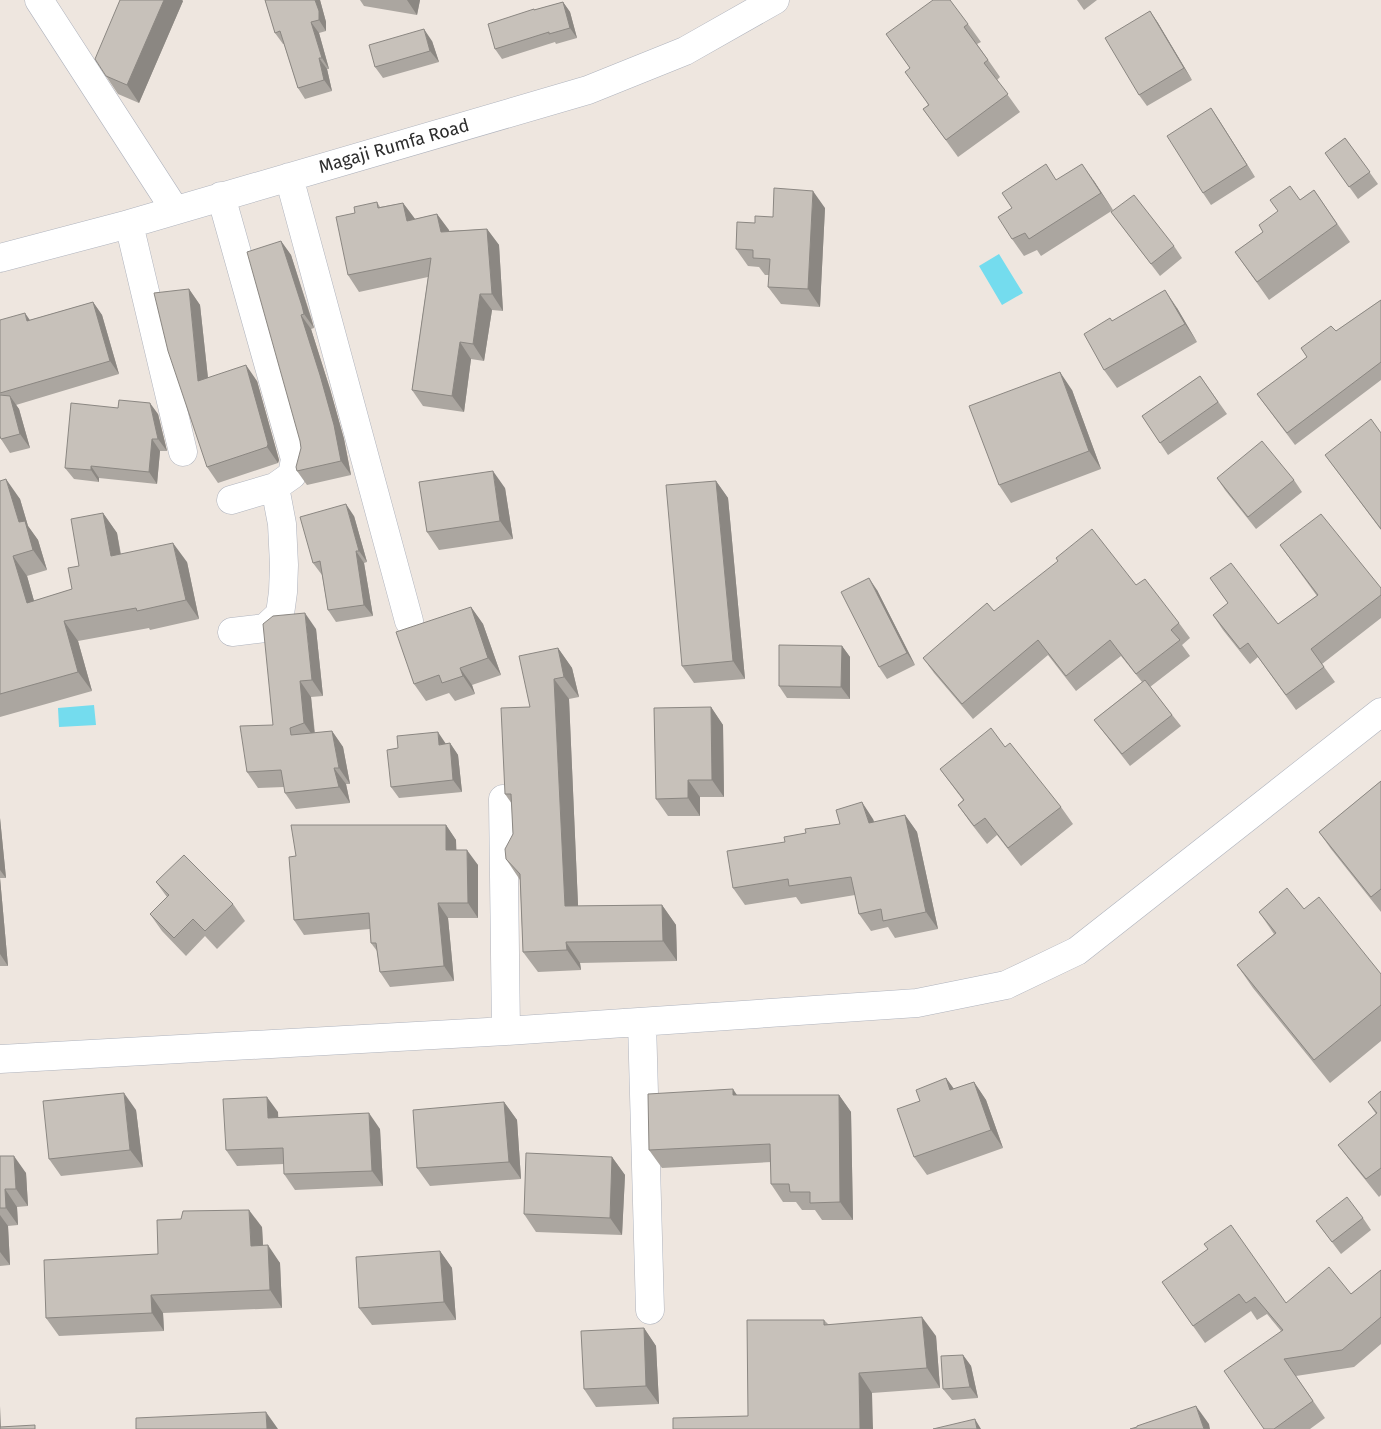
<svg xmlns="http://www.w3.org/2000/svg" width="1381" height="1429" viewBox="0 0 1381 1429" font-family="'Fira Sans',sans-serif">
	<rect width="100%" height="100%" fill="#eee6df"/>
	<path fill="#74dcee" d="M999,254l24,39 -21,12 -23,-39z
		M94,705l2,20 -37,2 -1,-19z"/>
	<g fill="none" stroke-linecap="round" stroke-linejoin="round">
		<g stroke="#afb3bd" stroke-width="29">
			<path id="minor" d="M39,0l136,210
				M289,177l120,444
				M221,196l74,263 -3,16 -17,12 -44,13
				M129,224l54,228
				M0,258l129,-34 459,-134 97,-39 90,-51
				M232,632l33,-4 15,-14 3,-22 1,-27 -2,-41 -7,-37
				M503,799l3,232
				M642,1022l8,288
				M0,1059l506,-28 411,-28 89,-18 71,-34 304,-239"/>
		</g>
		<use href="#minor" stroke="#fff" stroke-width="28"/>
	</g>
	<path fill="#aba6a0" d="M120,0h62l1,1 -44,102 -21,-9 -12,-18z
		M265,0h55l6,22v9l-7,2 10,36h-2l5,22 -27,8 -7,-11 -14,-44h-1l-8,-11z
		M360,0h60l-3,15 -53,-9z
		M1077,0h20l-13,10z
		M563,2l7,10 7,26 -21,6 -1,-2 -53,17 -7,-10 39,-39z
		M1150,11l8,12 34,57 -45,26 -8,-11z
		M968,24l13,18 -4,2 23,33 -3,3 23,32 -62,45 -35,-48 5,-4 -18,-37 -24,-34z
		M432,41l7,21 -56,16 -8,-11z
		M1211,108l44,69 -44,28 -8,-12z
		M1345,138l33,46 -20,15 -33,-46z
		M1057,180l37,1 19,29 -72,46 -4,-6 -13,6 -12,-17z
		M1314,190l36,52 -81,58 -34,-48 28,-20 37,-32z
		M377,202l3,5 23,-4 12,16 22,-5 12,17 38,-2 12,16 4,66 -11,-1 -8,51 -13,-2 -7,53 -41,-6 -11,-16 16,-113 -69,15 -11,-17z
		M825,208l-5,99 -39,-3 -13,-17 1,-12h-4l-6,-8 -11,-1 -12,-17 19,-26 18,-6z
		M1111,212l63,34 8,12 -22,18z
		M281,241l10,14 21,65 2,8 -3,1 19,60 14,50 7,36 -44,10 -10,-14 4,-23z
		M189,289l11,16 8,73 49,3 22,79 -1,3 -60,20 -11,-16z
		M1381,300v80l-86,65 -38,-51 50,-37 -6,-9 35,-17z
		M93,302l9,13 17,59 -103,31 3,4 11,39 -20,5 -9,-14 -1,-3v-116h30z
		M1177,308l20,34 -80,46 -13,-18 8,-49z
		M1200,376l27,38 -59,41 -26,-39z
		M1072,390l29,79 -90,34 -12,-18z
		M158,414l9,37h-7l-3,33 -58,-6v4l-25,-3 -9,-11z
		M1381,433v97l-56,-75z
		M1217,478l77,2 8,12 -46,37 -31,-39z
		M0,481l20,18 8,27 10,14 9,30 -20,6 7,25 38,-12 7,-23 24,-53 14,20 4,21 66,8 12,57 -49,11 -1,-2 -71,13 14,50 -92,26z
		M716,481l12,17 17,181 -51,4 -12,-17z
		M505,488l8,51 -74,11 -12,-18z
		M354,516l13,46 -3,1 9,53 -37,6 -8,-12 -6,-35 -9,-12z
		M1280,545l101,43v30l-59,46 13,18 -39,28 -38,-53 -8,7 -27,-34 -10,-15 15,-12 -18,-25 68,46 39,-28z
		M1136,585l43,38 11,15 -8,7 8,11 -40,31 31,39 -51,40 -36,-46 48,-38 -21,-26 -45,35 -28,-36 -75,64 -39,-46 -11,-15 71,-47z
		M877,590l38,75 -28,14 -8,-12z
		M471,607l12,17 18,51 -29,10 3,9 -20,7 -6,-8 -23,8 -12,-17z
		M316,629l7,67 -12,1 4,36 17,-2 11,16 7,37h-4l4,19 -54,6 -11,-16 -1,-6 -26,1 -11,-16 26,-47z
		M842,646l8,11v42l-63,-1 -8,-12z
		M558,648l14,20 7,29 -10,2 9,207 84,-1 14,20 1,36 -97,2 1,7 -43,2 -15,-20 -3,-72 -14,-21 7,-25 -1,-30 -7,-10 25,-87z
		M711,707l12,18 1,72h-24v19h-32l-12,-17z
		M450,743l8,12 4,37 -63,6 -8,-11 55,-43z
		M1005,747l56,60 12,17 -52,42 -24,-31 -10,9 -17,-22 -12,-17 5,-5 -23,-31z
		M1381,781v131l-50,-63 -12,-17z
		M905,815l12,17 21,97 -43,9 -7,-11 -17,4 -12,-17 -4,-19 -54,9 -5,-7 -51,8 -12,-17 52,-46 21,-9 67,-14 1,3z
		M0,818l6,60h-6l8,88h-8z
		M446,825l10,15v10l22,15v53h-30l6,63 -64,6 -10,-15 -3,-21 -6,-8 -1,-14 -66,6 -10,-15 2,-64z
		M156,882l77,22 12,17 -28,28 -12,-13 -19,20 -24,-25 -12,-17 17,-17z
		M1304,909l77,65v67l-51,42 -77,-95 -16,-23 37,-31 -15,-22z
		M946,1078l8,11 20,-7 12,18 17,48 -76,27 -13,-18 6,-56z
		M1381,1091v104l-2,2 -28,-35 -13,-17 38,-31 -8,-12z
		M737,1095h102l12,17 2,108h-31l-7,-10h-13l-6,-8h-13l-12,-18v-22l-109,6 -13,-18z
		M504,1102l13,18 4,59 -91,7 -13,-18z
		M136,1110l7,57 -82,9 -12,-17z
		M278,1112v5l102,12 3,57 -88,4 -11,-16v-10l-47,2 -11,-16z
		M0,1156l26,17 2,33 -11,1 1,18 -10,1 2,39 -10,1z
		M612,1157l13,18 -3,60 -86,-3 -12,-18z
		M1363,1218l8,12 -30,24 -25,-33z
		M262,1227l1,18 17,18 2,45 -119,5 1,18 -105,5 -13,-18 112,-64z
		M1208,1249l78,54 65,-9 30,-24v74l-27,23 -58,9 29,42 -15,11h-46l17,-98 -14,-17 -10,6 -6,-9 -46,32 -43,-61z
		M440,1251l12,17 4,52 -84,5 -13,-17z
		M824,1320l4,4 108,12 4,52 -68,5 -124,23z
		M644,1328l12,18 3,58 -63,3 -12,-18z
		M963,1355l8,11 7,32 -26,2 -9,-11z"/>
	<path fill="#8b8782" d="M164,0h18l1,1 -44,102 -12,-18z
		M315,0h5l6,22v9l-7,-11z
		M407,0h13l-3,15z
		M563,2l7,10 7,26 -7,-10z
		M1150,11l8,12 34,57 -8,-12z
		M311,22l8,11 10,36 -7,-11z
		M424,29l8,12 7,21 -9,-11z
		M319,58l8,11 5,22 -8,-11z
		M1211,108l8,12 36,57 -8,-12z
		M1082,164l12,17 19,29 -12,-17z
		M813,191l12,17 -5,99 -12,-18z
		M403,203l12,16 -8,2z
		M437,214l12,16 3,18 -11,-16z
		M487,229l12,16 4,66 -11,-17z
		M281,241l10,14 23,73 -10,-14z
		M189,289l11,16 10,92 -12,-16z
		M1165,290l12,18 20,34 -12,-18z
		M480,294l12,16 -8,51 -11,-17z
		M93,302l9,13 17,59 -9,-13z
		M25,313l9,13 -7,-5z
		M301,315l10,14 19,60 14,50 7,36 -10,-14z
		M460,342l11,17 -7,53 -12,-16z
		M246,365l11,16 22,79 -1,3 -11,-16z
		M1060,372l12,18 29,79 -12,-18z
		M10,396l9,13 11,39 -10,-14z
		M150,403l8,11 9,37 -9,-12z
		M152,439l8,12 -3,33 -8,-12z
		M91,466l8,12v4l-8,-12z
		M493,471l12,17 8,51 -13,-18z
		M6,479l14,20 8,27 10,14 9,30 -14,-20 -14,-28z
		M716,481l12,17 17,181 -12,-18z
		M346,504l8,12 13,46 -8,-11z
		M103,513l14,20 7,43 -13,-20z
		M173,543l14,19 12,57 -13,-19z
		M356,551l8,12 9,53 -9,-11z
		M13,556l14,20 13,46 -13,-19z
		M869,578l8,12 38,75 -8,-12z
		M471,607l12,17 18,51 -13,-17z
		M305,613l11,16 7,67 -11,-16z
		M64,621l14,20 14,50 -14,-19z
		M842,646l8,11v42l-9,-12z
		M558,648l14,20 7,29 -15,-20z
		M460,668l12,17 3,9 -12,-18z
		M554,679l15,20 10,228 -14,-21z
		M300,681l11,16 4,42 -11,-16z
		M711,707l12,18 1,72 -12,-17z
		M332,731l11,16 7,37 -11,-16z
		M438,732l8,12 -7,1z
		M450,743l8,12 4,37 -9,-12z
		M334,768l12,16 4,19 -11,-16z
		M688,780l12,17v19l-12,-18z
		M862,802l11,17 7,21 -11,-17z
		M905,815l12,17 21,97 -12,-17z
		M0,818l6,60 -6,-8z
		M446,825l10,15 1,25 -11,-15z
		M467,850l11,15v53l-10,-15z
		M0,878l8,88 -8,-12z
		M438,903l10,15 6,63 -10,-15z
		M662,905l14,20 1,36 -14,-20z
		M566,942l14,21 1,7 -14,-20z
		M946,1078l13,18 -9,-6z
		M974,1082l12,18 17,48 -12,-18z
		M733,1089l12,18 -12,-12z
		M124,1093l12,17 7,57 -13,-17z
		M839,1095l12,17 2,108 -13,-18z
		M267,1097l11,15 1,21 -11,-15z
		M504,1102l13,18 4,59 -12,-17z
		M369,1113l11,16 3,57 -11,-15z
		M14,1156l12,17 2,33 -12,-17z
		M612,1157l13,18 -3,60 -12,-17z
		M5,1189l12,18 1,18 -12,-17z
		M249,1210l13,17 2,37 -13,-18z
		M0,1215l8,11 2,39 -10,-13z
		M268,1245l12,18 2,45 -12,-18z
		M440,1251l12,17 4,52 -12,-18z
		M151,1295l12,18 1,18 -12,-18z
		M922,1317l14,19 4,52 -13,-20z
		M644,1328l12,18 3,58 -13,-18z
		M963,1355l8,11 7,32 -8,-11z
		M859,1373l13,20 1,36h-13z
		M0,1406l1,23h-1z
		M1196,1406l13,18 1,5h-6z
		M266,1412l12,17h-11z
		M975,1419l6,10h-4z"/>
	<path fill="#c7c1ba" stroke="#8b8782" d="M120,0h44l-37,85 -21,-9 -11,-17z
		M265,0h50l4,11v9l-8,2 11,36h-3l5,22 -26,8 -18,-57 -5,2z
		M933,0h17l18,24 -4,3 24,33 -4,3 24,31 -62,46 -23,-31 6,-4 -24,-33 5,-4 -24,-34z
		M563,2l7,26 -21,6v-2l-54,17 -7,-25 46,-15v1z
		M1150,11l34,57 -45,27 -34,-57z
		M424,29l6,22 -55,16 -6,-22z
		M1211,108l36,57 -44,28 -36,-57z
		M1345,138l25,34 -21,15 -24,-34z
		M1046,164l10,16 26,-16 19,29 -72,46 -4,-6 -13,6 -14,-22 14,-9 -10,-15z
		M1290,186l10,14 14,-10 23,34 -80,58 -22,-30 28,-20 -4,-7 19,-14 -8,-11z
		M774,188l39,3 -5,98 -40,-2 2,-28 -17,-1v-8l-17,-1 1,-27 18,1v-7l18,1z
		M1134,195l40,51 -23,18 -40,-52z
		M377,202l1,6 25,-5 4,18 30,-7 4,18 46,-3 5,65h-12l-7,50 -13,-2 -8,54 -40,-6 19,-132 -83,17 -12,-58 19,-4 -1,-6z
		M281,241l21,65 2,8 -3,1 19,60 14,50 7,36 -44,10 -1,-4 5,-19 -1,-7 -53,-189z
		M189,289l9,92 48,-16 22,79 -1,3 -60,20 -39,-116 -14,-58z
		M1165,290l20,34 -81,46 -20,-36 26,-16 2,3z
		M1381,300v62l-94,71 -30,-39 50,-37 -6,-9 30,-22 5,5z
		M93,302l17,59 -110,32v-73l25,-7 2,8z
		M1060,372l29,79 -90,34 -30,-79z
		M1200,376l18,26 -58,41 -18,-27z
		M0,395l10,1 10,38 -19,5 -1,-3z
		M119,400l31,3 8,36h-6l-3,33 -58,-6v4l-26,-2 6,-65 47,5z
		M1371,419l10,14v96l-56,-74z
		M1262,441l32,39 -46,37 -31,-39z
		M493,471l7,50 -73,11 -8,-50z
		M6,479l13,43 6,-1 8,29 -20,6 14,47 45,-14 -4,-21 11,-2 -8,-47 32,-6 8,43 62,-13 13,57 -49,11 -1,-3 -72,13 14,51 -78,22v-213z
		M716,481l17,180 -51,5 -16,-181z
		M346,504l13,47h-3l8,54 -36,5 -8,-49 -7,2 -13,-46z
		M1321,514l60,74v7l-70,54 13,18 -38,28 -38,-52 -8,6 -27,-34 15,-12 -18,-25 21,-15 47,61 40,-29 -38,-50z
		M1092,529l44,56 9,-6 34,44 -8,7 9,10 -44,34 -26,-34 -44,36 -28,-36 -76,64 -39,-46 64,-55 7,8 64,-50 -2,-3z
		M869,578l38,75 -28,14 -38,-75z
		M471,607l17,51 -28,10 3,8 -21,7 -3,-8 -25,9 -18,-52z
		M305,613l7,67 -12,1 4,42 -14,5 1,7 41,-4 7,37h-5l5,19 -54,6 -4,-23 -34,2 -7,-46 33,-1 -10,-101 10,-8z
		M779,645l63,1 -1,41 -62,-1z
		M558,648l6,29 -10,2 11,227 97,-1 1,36 -97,1 1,8 -44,2 -3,-78 -14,-15 -1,-10 8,-15 -2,-40h-6l-4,-86 29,-1 -11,-51z
		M1145,680l27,35 -50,39 -28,-34z
		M711,707l1,73h-24v18l-32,1 -2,-91z
		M991,728l14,19 5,-4 51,64 -53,41 -23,-30 -11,8 -16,-21 6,-5 -24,-31z
		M438,732l1,13 11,-2 3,37 -62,7 -4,-37 11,-2 -1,-12z
		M1381,781v108l-10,8 -52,-65z
		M862,802l7,21 36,-8 21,97 -43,9 -2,-12 -22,5 -8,-37 -62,9 -1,-7 -55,9 -6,-37 58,-9 -1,-5 22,-4 -1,-4 35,-5 -4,-14z
		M291,825h155v25h21l1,53h-30l6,63 -64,6 -4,-29h-5l-2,-30 -75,7 -5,-63 7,-1z
		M184,855l49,49 -28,27 -12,-12 -19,19 -24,-24 19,-19 -13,-13z
		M1287,888l17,21 15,-12 62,77v31l-67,55 -77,-95 39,-32 -17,-21z
		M946,1078l4,12 24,-8 17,48 -77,27 -17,-48 23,-8 -4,-11z
		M733,1089v6h106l1,107 -30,1v-11h-20l-1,-8h-18l-1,-40 -121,6 -1,-56z
		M1381,1091v77l-15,11 -28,-34 39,-32 -9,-11z
		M124,1093l6,57 -81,9 -6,-58z
		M267,1097l1,21 101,-5 3,58 -88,3 -1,-26 -57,2 -3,-51z
		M504,1102l5,60 -92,6 -4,-58z
		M526,1153l86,4 -2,61 -86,-4z
		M0,1156h14l2,33h-11l1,19h-6z
		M1347,1197l16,21 -31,24 -16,-21z
		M249,1210l2,36 17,-1 2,45 -119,5 1,18 -106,5 -2,-58 114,-6 -1,-34 24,-1 2,-8z
		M1231,1225l55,78 43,-36 22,27 30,-24v47l-39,33 -58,9 29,42 -39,28h-10l-40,-58 59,-41 -28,-33 -9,6 -7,-9 -46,32 -31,-44 46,-33 -4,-5z
		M440,1251l4,51 -85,6 -3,-51z
		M922,1317l5,51 -68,5 1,56h-187v-11l75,-2 -1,-96h77v5z
		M644,1328l2,58 -62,3 -3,-58z
		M963,1355l7,32 -27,2 -2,-33z
		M1196,1406l8,23h-74l7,-2v-1z
		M266,1412l1,17h-131v-11z
		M975,1419l2,10h-44z
		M35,1425v4h-35v-2z"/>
	<g text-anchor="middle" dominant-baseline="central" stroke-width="4.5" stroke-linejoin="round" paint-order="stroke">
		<g font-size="18" fill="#2d2d2d" stroke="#fff">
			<text transform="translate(394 146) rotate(-16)">Magaji Rumfa Road</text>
		</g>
	</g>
</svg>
